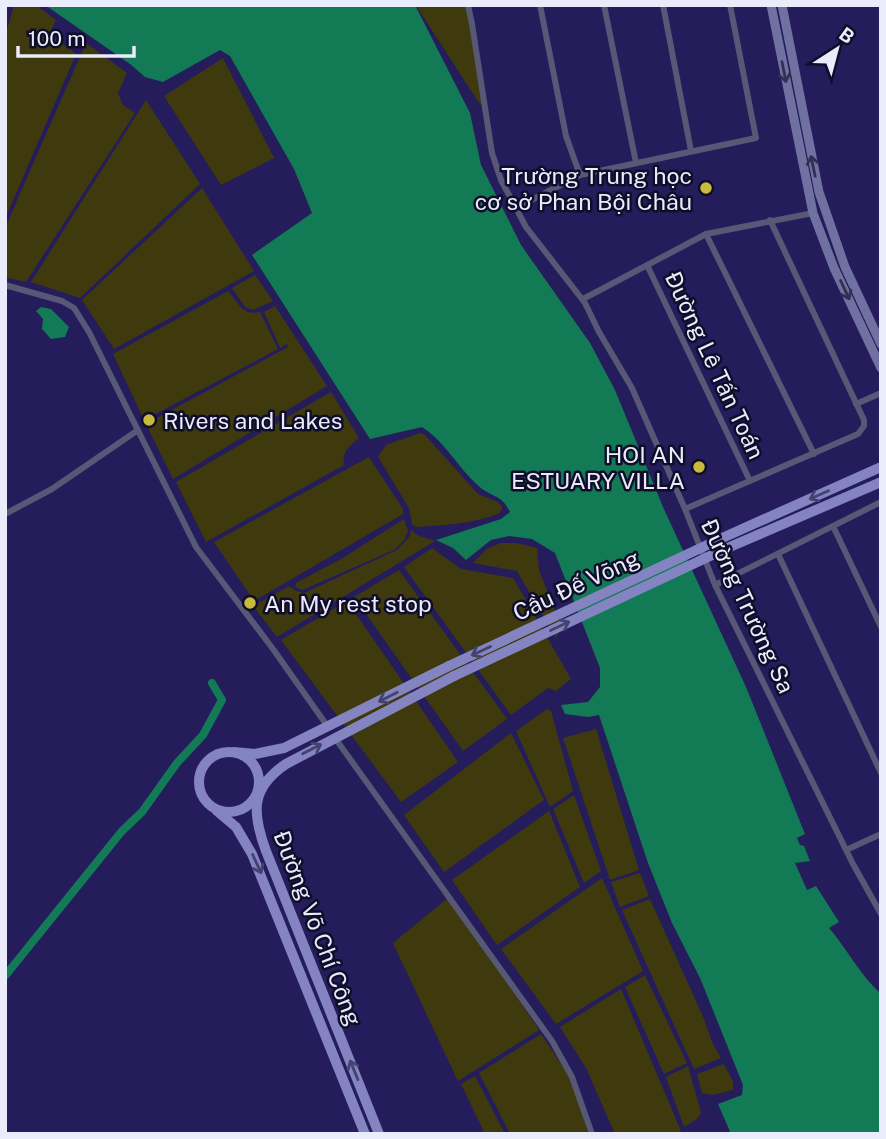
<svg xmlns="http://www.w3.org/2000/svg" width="886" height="1139" viewBox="0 0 886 1139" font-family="'Public Sans',sans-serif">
	<rect width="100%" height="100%" fill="#251c5c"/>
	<path fill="#3f3a0e" d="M14,5h22l20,15 -7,14 27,20 -71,165v-182z
		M422,5h46l17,102 -6,-4 -62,-96z
		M86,43l41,30 -9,20 5,12 12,8 -109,169 -21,-5v-49z
		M223,58l51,100 -53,27 -57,-89z
		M146,100l54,84 -120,114 -49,-16z
		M202,188l52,83 -140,78 -32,-49z
		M255,275l18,26 -20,9 -8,-3 -13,-19z
		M228,291c11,12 14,25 32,21l18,37 -134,71 -31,-66z
		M275,306l52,80 -154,93 -27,-55 142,-77 -1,-3 -7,4 -16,-36z
		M331,392l28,46c-10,9 -17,12 -15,27l-138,77 -30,-60z
		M420,433l4,1 54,60 20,8 4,5 -2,6c-27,11 -55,12 -84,14l-4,-3 -3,-16 -31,-51 8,-12z
		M369,457l34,52v5l-149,87 -40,-59z
		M404,519l4,12 -4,9 -10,10 -92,40 -7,-3 1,-4 45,-24z
		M411,529l6,6 18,6 -158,96 -24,-31 36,-20 7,5 8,2 93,-43 13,-14z
		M501,543h16l20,5 2,22 22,56 -5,12 -39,-67 -44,-8 15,-15z
		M432,548l29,21 52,9 58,101 -15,12 -8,-3 -37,27 -107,-148z
		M399,570l108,149 -44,32 -109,-154z
		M347,601l111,161 -57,40 -120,-162z
		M547,709l4,2 22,80 -23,16 -34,-76z
		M596,729l43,141 -29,10 -47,-142z
		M511,733l33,67 -100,72 -40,-57z
		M574,795l27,76 -17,12 -31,-74z
		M549,811l31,76 -83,58 -45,-65z
		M640,873l9,23 -29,11 -9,-25z
		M602,878l41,93 -87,53 -55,-75z
		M449,897l90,133 -81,51 -65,-138z
		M650,899l54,120 8,23 9,16 -27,11 -72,-159z
		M645,975l42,88 -23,11 -39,-87z
		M621,989l60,142 -4,3h-62l-29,-66 -26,-41z
		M541,1034l32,47 15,53h-78l-31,-61z
		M724,1064l9,18v8l-20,5 -11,-2 -5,-19z
		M688,1066l13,47 -4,6 -13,8 -18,-50z
		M475,1076l30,58h-20l-24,-50z"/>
	<path fill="#137a56" d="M45,5h370l55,108 11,52 40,80 69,98 25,47 48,117 83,180 59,147 -8,4 3,7 4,1 6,15 -15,2 12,27 9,-4 23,36 -10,6c18,21 31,47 52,66v140h-150l-13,-30 24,-9 1,-10 -43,-107 -28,-55 -24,-60 -49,-148 -11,2 -23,-3 -4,-9 27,-3 12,-15v-19l-45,-115 -23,-14 -23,-3 -18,4 -25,20 -13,-12 -17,-8 65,-21 9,-7c-8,-17 -16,-14 -29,-24 -22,-18 -35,-46 -59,-61l-52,12 -118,-184 60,-42 -18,-44 -64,-113 -10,-6 -57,32 -18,-5 -15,-13z
		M41,307l10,2 18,18 -4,10 -14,2 -9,-10 1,-10 -7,-8z"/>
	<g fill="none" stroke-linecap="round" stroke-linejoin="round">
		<path stroke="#137a56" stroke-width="8" d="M5,976l117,-145 20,-19 35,-49 26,-28 19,-35 -10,-17"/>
		<path stroke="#575876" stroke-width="6" d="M468,5l4,19 20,129 9,27 25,47 59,76 14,29 33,56 53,121 30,76 138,279 28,50
			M540,5l26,131 14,39
			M604,5l32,158
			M663,5l28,146
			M518,207l62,-32 176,-37 -26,-133
			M706,234l108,220
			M647,265l103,216
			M5,285l57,16 12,7 15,24 107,215 77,102 55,78
			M583,299l123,-65 107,-21
			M856,404l25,-11
			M685,509l173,-75 6,-8v-6l-94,-200
			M5,514l47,-25 86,-59
			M833,526l48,101
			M778,554l103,219
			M715,585l166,-83
			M335,738l217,303 20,36 20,57
			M846,850l35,-16"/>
		<path stroke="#7071a1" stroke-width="9" d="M771,5l42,208 21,55 47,100
			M782,5l37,187 26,75 36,77"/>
		<path stroke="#8484c2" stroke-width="10" d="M720,539l161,-72
			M725,549l156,-67
			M199 782a30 30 0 1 1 60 0a30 30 0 1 1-60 0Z
			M234,752l21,2 29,-6 165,-82
			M217,811l19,16 16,27 113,280
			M379,1134l-113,-283c-14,-38 -16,-63 20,-87l168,-88"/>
		<path stroke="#8484c2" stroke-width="10" d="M449,666l271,-127
			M454,676l271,-127"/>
	</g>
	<defs><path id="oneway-shaft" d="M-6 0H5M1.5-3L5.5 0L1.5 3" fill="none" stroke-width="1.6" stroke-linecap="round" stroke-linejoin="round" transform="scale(1.75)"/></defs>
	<g stroke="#313053">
		<use href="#oneway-shaft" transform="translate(784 72) rotate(79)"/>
		<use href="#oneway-shaft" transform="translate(813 166) rotate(-102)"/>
		<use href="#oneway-shaft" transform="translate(845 290) rotate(65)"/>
	</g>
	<g stroke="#44436e">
		<use href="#oneway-shaft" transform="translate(819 495) rotate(156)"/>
		<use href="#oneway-shaft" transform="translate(560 626) rotate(-25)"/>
		<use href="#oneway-shaft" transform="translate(481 651) rotate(155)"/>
		<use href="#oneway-shaft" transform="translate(388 697) rotate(153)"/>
		<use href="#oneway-shaft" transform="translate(312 749) rotate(-27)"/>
		<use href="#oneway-shaft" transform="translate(257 864) rotate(65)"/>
		<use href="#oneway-shaft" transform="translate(354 1070) rotate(-112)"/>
	</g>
	<g fill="#c8bb3b" stroke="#0f0d29" stroke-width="2.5">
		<circle cx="706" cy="188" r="7"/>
		<circle cx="149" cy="420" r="7"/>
		<circle cx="699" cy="467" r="7"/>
		<circle cx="250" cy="603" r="7"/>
	</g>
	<g text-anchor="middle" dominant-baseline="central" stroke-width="5" stroke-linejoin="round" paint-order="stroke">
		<g font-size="23" fill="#eaebfb" stroke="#0f0d29" text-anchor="end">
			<text x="692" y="175">Trường Trung học<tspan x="692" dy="26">cơ sở Phan Bội Châu</tspan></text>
			<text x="163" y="420" text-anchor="start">Rivers and Lakes</text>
			<text x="685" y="454">HOI AN<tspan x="685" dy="26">ESTUARY VILLA</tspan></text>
			<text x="264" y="603" text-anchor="start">An My rest stop</text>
		</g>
		<g font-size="23" fill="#eaebfb" stroke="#0f0d29">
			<text transform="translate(715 365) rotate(65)">Đường Lê Tấn Toán</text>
			<text transform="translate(576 585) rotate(-25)">Cầu Đế Võng</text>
			<text transform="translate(748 606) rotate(65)">Đường Trường Sa</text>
			<text transform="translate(318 928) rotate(69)">Đường Võ Chí Công</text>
		</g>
	</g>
	<rect width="886" height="1139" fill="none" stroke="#eaebfb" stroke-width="14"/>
	<g transform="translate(837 49) rotate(36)" stroke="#0f0d29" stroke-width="5" paint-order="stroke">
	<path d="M0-5L12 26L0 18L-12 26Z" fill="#eaebfb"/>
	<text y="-10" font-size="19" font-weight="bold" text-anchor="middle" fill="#eaebfb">B</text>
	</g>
	<path d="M18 46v10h116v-10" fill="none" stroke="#eaebfb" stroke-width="3.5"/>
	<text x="28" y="46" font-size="21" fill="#eaebfb" stroke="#0f0d29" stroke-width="5" paint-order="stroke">100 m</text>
</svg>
